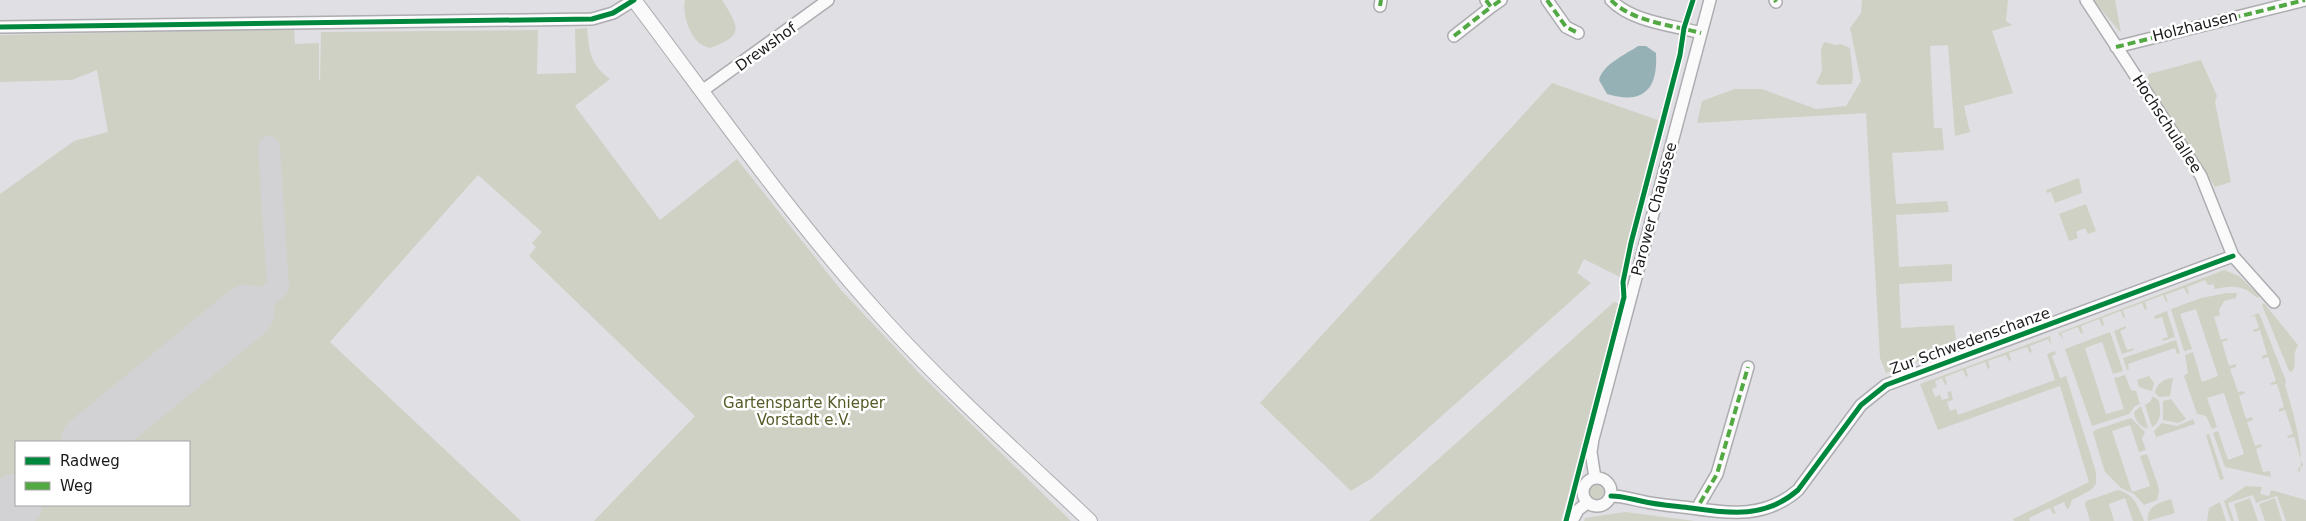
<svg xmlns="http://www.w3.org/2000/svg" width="2306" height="521" viewBox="0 0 2306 521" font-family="'DejaVu Sans',sans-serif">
	<rect width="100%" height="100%" fill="#e0dfe3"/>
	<path fill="#d0d1c5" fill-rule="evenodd" d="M685,0h37c17,27 23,36 -12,48 -3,-1 -8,-3 -11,-5 -10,-9 -17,-30 -14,-43z
		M1862,0h146l-2,21 6,4 -20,6 21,62 -49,13 6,26 -15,4 -7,-91 -18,1 4,82h8l2,22 -52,3 4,51 51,-3 2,11 -53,3 3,52 53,-3v17l-53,3 2,44 53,-3 3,23 -71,25 -6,-15 -14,-245 -169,10 5,-22 33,-12h27l54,20 30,-3 15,-25 -11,-53 11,-15z
		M2093,0h22l6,33z
		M587,28c2,23 3,36 23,51l-35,27 85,114 77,-61 104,131 79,84 151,147h-477l101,-105 -166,-160 7,-9 -4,-4 10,-11 -64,-57 -148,167 191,179h-521v-327l74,-53 34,-9 -11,-62 -25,10 -72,2v-47l294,-6 1,15 24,-1v37l1,1 1,-49 217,-2 -1,44 39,-1 -1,-44zM16,442h173v63h-173z
		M1824,42l12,3 5,-1 9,4 3,28 -1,8 -32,1 -4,-2 6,-12 -1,-22z
		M2201,60l16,36 -2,6 16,80 -16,5 -70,-104 4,-9z
		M1552,83l106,37 -38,157 -36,-18 -7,14 14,10 -219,195 -21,13 -91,-88z
		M2079,178l3,15 -27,10 -4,-11 -4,1 -1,-3z
		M2086,204l10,27 -8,3 -3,-6 -9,4 2,6 -9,3 -10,-27z
		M2224,270l15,6 21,20 -3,2c-12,-13 -26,-13 -42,-9l-2,-5 -5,1 -3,-5 -18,7 2,6 -2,1 -3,-6 -19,7 3,6 -2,1 -3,-7 -18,7 2,7 -2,1 -3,-7 -19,7 2,7 -2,1 -2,-7 -19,7 2,7 -2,1 -3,-7 -18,7 2,7 -2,1 -3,-7 -17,6 3,7 -6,-7z
		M2227,293h10l-1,5 -12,3 -5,9 1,5 -6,2 7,23 6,-2 1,2 -6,2 7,24 7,-2v3l-6,2 8,23 6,-1 1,2 -6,3 7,23 6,-2 1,3 -6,2 8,24 6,-2 1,2 -6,3 7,23 7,-1 1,6 -46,-10 -12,-34 5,-2 10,29 16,-6 -20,-61 -17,5 10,29 -5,2 -6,-13 -9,-2 -13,-38 4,-3 -3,-18 8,-3 9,30 16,-6 -22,-67 -16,5 12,35 -8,2 -13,-42 30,-11z
		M1614,302l6,2 -59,217h-192z
		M2264,303l34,42c-7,12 0,18 -6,27l-3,-1 -27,-66z
		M2167,311l8,26 -12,4 -1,-2 6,-2 -6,-20 -7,2 -1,-3z
		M2259,313l27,68 -1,4c7,23 21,70 14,89l-1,-6 5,-2 -9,-29 -6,1 -1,-2 6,-2 -8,-24 -6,2v-3l5,-2 -7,-23 -6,1 -1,-2 6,-2 -8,-24 -6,2v-3l5,-2 -7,-24 -6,2 -1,-2 6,-2 -4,-12 -6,1z
		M2126,326v2l-6,3 7,19 7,-2v2l-12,4 -8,-23z
		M2110,332l13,39 -10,3 -11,-32 -17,6 21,66 18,-5 -10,-31 11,-3 6,15 5,1 4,13 -5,2 -6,8 -37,12 -27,-77z
		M2050,336l1,9 -3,-6 -18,7 2,6 -2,1 -3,-6 -18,6 2,7 -2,1 -3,-6 -18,6 2,7 -2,1 -3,-7 -19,7 2,7 -2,1 -3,-7 -18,7 2,7 -2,1 -3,-7 -7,3 2,6 -5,2 3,8 5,-2 2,5 7,-2 -2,-6 4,-1 2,9 -6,2 3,9 6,-2 2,6 97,-35 -8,-26 8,-3 1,3 -4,2 8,22 6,-2 30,96v12l-5,6 -19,10 -3,8 -2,1 -3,-7 -11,5 3,6 -3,1 -3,-6 -21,10 1,3h-16l-1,-2 76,-37 -29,-96 -122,44 -18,-46z
		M2176,340l4,13 -3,1 -2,-6 -6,2 -41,14 1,5 -2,1 -4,-12z
		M2149,376l5,7 -2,8 -13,-4 -2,-7z
		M2173,378l-3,18 -11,1 -4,-4c1,-9 10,-15 18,-15z
		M2153,396l6,5c2,10 2,21 -7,26l-7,-22 5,-3z
		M2171,399l15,20 -8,4 -15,-3v-19z
		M2141,406l7,22c-8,0 -13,-8 -14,-16z
		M2131,418l14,14 -3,6 4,12 -7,2 -9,-27 -18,6 20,61 18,-6 -10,-30 7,-2 11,31 1,6 -2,9 -13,5 -10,-11 -13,-6 -16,-16 -12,-39 2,-3z
		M2193,419l2,5 -39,13 -2,-6 8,-8 15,3z
		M2209,434l15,45 -4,1 -14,-45z
		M1588 492a9 9 0 1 1 18 0a9 9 0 1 1-18 0Z
		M2246,486l16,1 -2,7 9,2 2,-6 35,10v21h-20l-9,-25 -21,7 -3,-8 -25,8 6,18h-3l-7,-20z
		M2118,490c17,4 20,17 26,31h-11l-8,-23 -16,6 5,17h-24l-5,-17 1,-3z
		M2250,498l8,23h-19l-5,-17z
		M2275,498l7,23h-17l-6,-17z
		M2171,499l4,14 -27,8c-2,-15 11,-18 23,-22z
		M2220,502l6,19h-19l2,-13z
		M1625,512l70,9h-111l1,-3z"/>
	<path fill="#96b1b6" d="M1638,46h8l10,7c2,36 -12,52 -49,41l-8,-14c4,-16 26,-25 39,-34z"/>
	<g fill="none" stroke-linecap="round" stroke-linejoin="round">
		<path stroke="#d2d2d4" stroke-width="22" d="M247,312l31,-25 -9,-140"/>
		<path stroke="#d2d2d4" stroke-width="55" d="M88,442l159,-130
			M0,515l16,-14"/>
		<g stroke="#adacb0" stroke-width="14">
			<path id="minor" d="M1486,0l5,7 10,-7
				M1547,0l19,27 12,6
				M1611,0c21,22 61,25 90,33
				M1775,0l1,2
				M2086,0l115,176 32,80 41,46
				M1380,6l1,-6
				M0,27l592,-8 21,-6 21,-13
				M1454,36l37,-29
				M2116,47l189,-47
				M702,91l126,-91
				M1583 492a14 14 0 1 1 28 0a14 14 0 1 1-28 0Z
				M1595,478l-4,-26 2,-13 117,-439
				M1611,496c11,0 20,3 30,5 17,4 34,5 50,7 40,6 75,10 107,-18l63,-85 25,-20 347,-129
				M1700,503l17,-29 31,-107
				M1572,521l6,-11 9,-7"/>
		</g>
		<g stroke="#adacb0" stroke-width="16">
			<path id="major" d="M634,0c79,105 155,214 243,312 66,74 141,141 213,209"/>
		</g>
		<use href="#minor" stroke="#fafafb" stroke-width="11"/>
		<use href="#major" stroke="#fafafb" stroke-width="14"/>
		<path stroke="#52a943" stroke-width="4" stroke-dasharray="8 4" stroke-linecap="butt" d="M1486,0l5,7 10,-7
			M1547,0l19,27 12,6
			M1611,0c21,22 61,25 90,33
			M1775,0l1,2
			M1380,6l1,-6
			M1454,36l37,-29
			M2116,47l189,-47
			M1700,503l17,-29 31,-107"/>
		<g stroke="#fff" stroke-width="8">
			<path id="cycleway" d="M0,27l592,-8 21,-6 21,-13
				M1611,496c11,0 20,3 30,5 17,4 34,5 50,7 40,6 75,10 107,-18l63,-85 25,-20 347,-129
				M1566,521l58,-224 -1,-15 8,-39 49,-188 4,-27 9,-28"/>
		</g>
		<use href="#cycleway" stroke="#00873e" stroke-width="5"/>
	</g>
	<g text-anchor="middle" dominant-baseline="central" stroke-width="5" stroke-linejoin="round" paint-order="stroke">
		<g font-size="15" fill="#1b1a1d" stroke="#fff">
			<text transform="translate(2195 26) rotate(-14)">Holzhausen</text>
			<text transform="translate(766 47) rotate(-36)">Drewshof</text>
			<text transform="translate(2167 124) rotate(57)">Hochschulallee</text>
			<text transform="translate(1654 209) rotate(-75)">Parower Chaussee</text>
			<text transform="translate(1970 341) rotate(-20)">Zur Schwedenschanze</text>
		</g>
		<g font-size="15" fill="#555a26" stroke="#fff">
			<text x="804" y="403">Gartensparte Knieper<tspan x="804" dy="17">Vorstadt e.V.</tspan></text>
		</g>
	</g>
	<rect x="15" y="441" width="175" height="65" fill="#ffffff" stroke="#a4a3a5"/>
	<rect x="25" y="457" width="25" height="8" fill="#00873e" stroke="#a4a3a5"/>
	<text x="60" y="466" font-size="15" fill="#1b1a1d">Radweg</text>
	<rect x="25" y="482" width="25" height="8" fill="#52a943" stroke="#a4a3a5"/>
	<text x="60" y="491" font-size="15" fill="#1b1a1d">Weg</text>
</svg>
